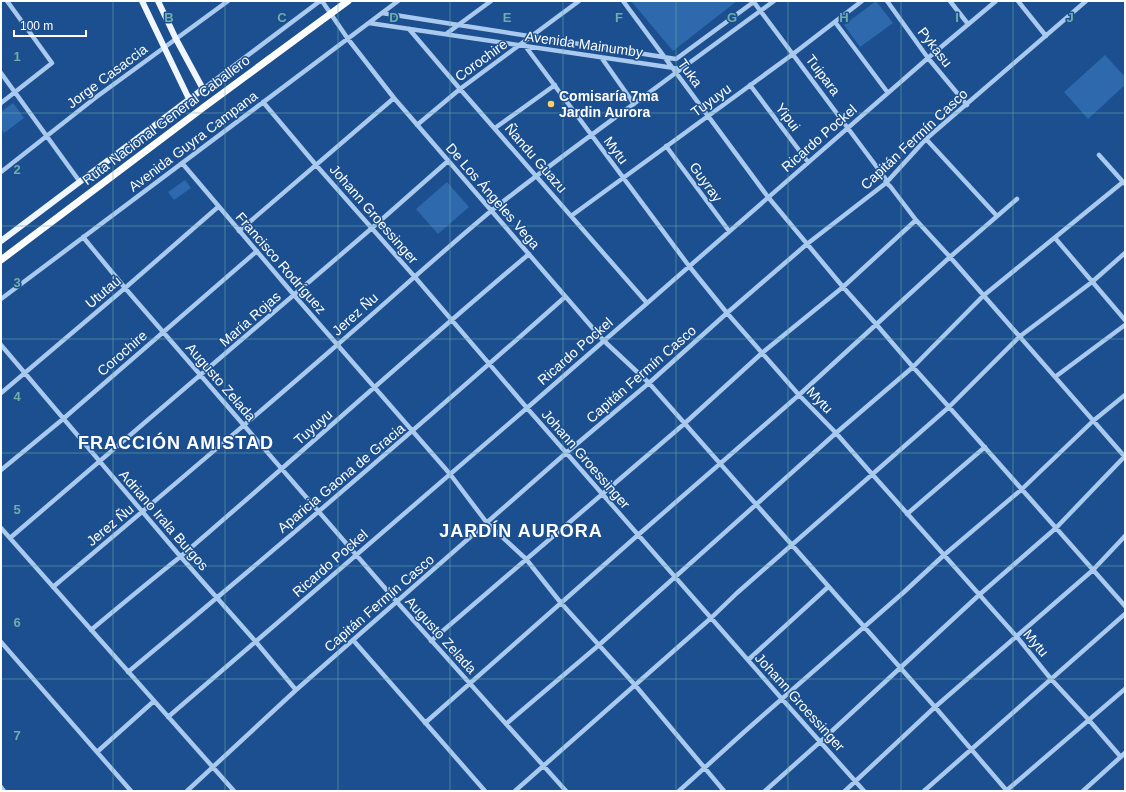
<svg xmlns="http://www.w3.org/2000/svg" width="1126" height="792" viewBox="0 0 1126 792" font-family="Helvetica,sans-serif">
	<rect width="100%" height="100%" fill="#1b4f8f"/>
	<path fill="#2e69ad" d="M631,1h106l-64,50z
		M876,1l17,22 -33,24 -16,-22z
		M1105,55l20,22v8l-37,34 -24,-27z
		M13,103l11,15 -20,15 -3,-5v-16z
		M185,180l6,8 -17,12 -6,-8z
		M447,182l22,25 -31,27 -22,-25z"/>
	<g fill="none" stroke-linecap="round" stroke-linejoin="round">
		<path stroke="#a9c9ee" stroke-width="4.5" d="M322,1l26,38 46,59 209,242 46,43 286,324 72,84
			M623,1l145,196
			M753,1l132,177 1,5 4,3 26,34 34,37 175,200
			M887,1l41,57 39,47
			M950,1l18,23
			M1018,1l28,35
			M382,13l294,46 79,-58
			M835,22l53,71
			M369,23l312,46 93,-68
			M409,29l51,60 187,214
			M446,34l45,-33
			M523,43l166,223 38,47 72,82 37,38 36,41 145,163 34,42 37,40 32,37
			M601,57l33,47
			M1,73l79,109
			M750,85l58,77
			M203,89l117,-88
			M263,102l53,63 98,111 113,132 255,291 82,92
			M1,103l51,-40 -45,-62
			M417,125l43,-36 119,-88
			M495,128l60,-43
			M926,139l71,77
			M666,146l63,85
			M1099,155l25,28
			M182,163l112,132 156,179 37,49 39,36 35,44 74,82 89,106
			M1,172l94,-74 133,-97
			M768,197l75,90 33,37 37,43 36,40 176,199
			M571,216l222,-162 69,-53
			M239,231l155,-133
			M83,237l42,51 272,314 169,189
			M1055,238l70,82
			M1,299l397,-298
			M1,345l179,211 76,86 40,48
			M1055,377l70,-52
			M1,393l124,-105 93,-81
			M1,470l62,-51 194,-168
			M907,514l78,-67
			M1,528l233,263
			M10,538l362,-310 76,-67
			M53,587c95,-80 190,-160 284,-242 51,-44 101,-90 154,-134 62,-49 127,-95 190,-142
			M91,630c30,-25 59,-49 89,-73 117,-100 231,-204 349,-303
			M353,640l132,151
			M431,641l253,-217 78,-71 81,-66 73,-67
			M1,642l130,149
			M748,660l80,-73
			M128,672c148,-123 294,-248 437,-375
			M168,717l359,-309 401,-350 68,-57
			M425,723l213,-188 161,-140 151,-138 67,-58
			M506,724l93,-79 237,-212 77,-66 70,-71 140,-114
			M97,752l57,-51
			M1,787l3,4
			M187,791l109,-101 270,-237 83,-70 78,-70 80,-69 79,-61 40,-44 160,-138
			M515,791l196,-173 26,-25 212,-186 70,-70 73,-55 33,-29
			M679,791l64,-58 161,-141 40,-37 78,-66 71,-68 32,-26
			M765,791l55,-49 159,-147 77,-67 69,-72
			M845,791l90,-84 158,-137 32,-34
			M924,791l201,-177
			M1006,791l119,-102
			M1083,791l42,-38"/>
		<path stroke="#f0f6ff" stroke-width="6" d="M142,1l47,98
			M1,241l202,-152 -27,-50 -18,-38"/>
		<path stroke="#fff" stroke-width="7" d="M1,260l203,-153 144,-106"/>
	</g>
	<path fill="none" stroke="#6fada8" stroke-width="1" stroke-opacity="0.55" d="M113,1v790M225,1v790M338,1v790M450,1v790M563,1v790M676,1v790M788,1v790M901,1v790M1013,1v790M1,113h1124M1,226h1124M1,339h1124M1,453h1124M1,566h1124M1,679h1124"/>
	<circle fill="#ffd166" stroke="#1b4f8f" stroke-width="1.5" cx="551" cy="104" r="4"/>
	<g text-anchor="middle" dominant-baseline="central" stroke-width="3" stroke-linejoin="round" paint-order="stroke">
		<g font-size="14" fill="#fff" stroke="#1b4f8f">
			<text transform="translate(584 44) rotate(8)">Avenida Mainumby</text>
			<text transform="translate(935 47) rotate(52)">Pykasu</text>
			<text transform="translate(481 60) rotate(-36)">Corochire</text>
			<text transform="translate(690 73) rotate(54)">Tuka</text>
			<text transform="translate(823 75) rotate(53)">Tuipara</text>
			<text transform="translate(107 76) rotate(-37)">Jorge Casaccia</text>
			<text transform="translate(711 100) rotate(-36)">Tuyuyu</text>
			<text transform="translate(788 117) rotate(53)">Yipui</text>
			<text transform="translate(166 120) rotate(-37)">Ruta Nacional General Caballero</text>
			<text transform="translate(819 138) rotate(-41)">Ricardo Pockel</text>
			<text transform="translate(914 139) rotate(-43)">Capitán Fermín Casco</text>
			<text transform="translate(193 141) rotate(-37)">Avenida Guyra Campana</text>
			<text transform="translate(616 150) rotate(53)">Mytu</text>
			<text transform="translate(536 158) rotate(49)">Ñandu Guazu</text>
			<text transform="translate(706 182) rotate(54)">Guyray</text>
			<text transform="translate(493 196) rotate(49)">De Los Ángeles Vega</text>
			<text transform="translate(374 214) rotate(49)">Johann Groessinger</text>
			<text transform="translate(281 263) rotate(49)">Francisco Rodríguez</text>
			<text transform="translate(103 292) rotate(-40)">Ututaú</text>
			<text transform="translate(355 314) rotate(-42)">Jerez Ñu</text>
			<text transform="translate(250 319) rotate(-41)">María Rojas</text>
			<text transform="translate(575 351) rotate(-41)">Ricardo Pockel</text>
			<text transform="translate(122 353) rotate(-41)">Corochire</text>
			<text transform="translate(641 374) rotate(-41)">Capitán Fermín Casco</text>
			<text transform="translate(221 382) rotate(49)">Augusto Zelada</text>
			<text transform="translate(820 400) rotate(46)">Mytu</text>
			<text transform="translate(313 427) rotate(-41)">Tuyuyu</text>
			<text transform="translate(586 459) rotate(49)">Johann Groessinger</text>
			<text transform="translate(341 478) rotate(-40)">Aparicia Gaona de Gracia</text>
			<text transform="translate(164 520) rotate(49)">Adriano Irala Burgos</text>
			<text transform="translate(110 525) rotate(-40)">Jerez Ñu</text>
			<text transform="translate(330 563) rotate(-41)">Ricardo Pockel</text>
			<text transform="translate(379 603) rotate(-41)">Capitán Fermín Casco</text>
			<text transform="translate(441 635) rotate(48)">Augusto Zelada</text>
			<text transform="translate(1036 643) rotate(50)">Mytu</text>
			<text transform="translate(800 702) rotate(48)">Johann Groessinger</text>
		</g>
		<g font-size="14" font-weight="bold" fill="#fff" stroke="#1b4f8f" text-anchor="start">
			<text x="559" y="96">Comisaría 7ma<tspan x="559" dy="16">Jardin Aurora</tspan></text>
		</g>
		<g font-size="18" font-weight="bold" letter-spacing="1" fill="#fff" stroke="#1b4f8f">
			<text x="176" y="443">FRACCIÓN AMISTAD</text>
			<text x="521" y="531">JARDÍN AURORA</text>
		</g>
	</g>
	<g font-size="13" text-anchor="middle" font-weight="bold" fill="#6fada8" stroke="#1b4f8f" stroke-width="3" stroke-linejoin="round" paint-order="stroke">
		<text x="169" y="22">B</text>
		<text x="282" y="22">C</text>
		<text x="394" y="22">D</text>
		<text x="507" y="22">E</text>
		<text x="619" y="22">F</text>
		<text x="732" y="22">G</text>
		<text x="844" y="22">H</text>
		<text x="957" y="22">I</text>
		<text x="1070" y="22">J</text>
		<text x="17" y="61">1</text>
		<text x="17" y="174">2</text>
		<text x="17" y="287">3</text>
		<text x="17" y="401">4</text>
		<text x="17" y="514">5</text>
		<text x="17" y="627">6</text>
		<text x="17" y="740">7</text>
	</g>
	<rect width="1126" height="792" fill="none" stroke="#ffffff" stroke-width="4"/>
	<path d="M14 30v6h72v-6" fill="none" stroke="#ffffff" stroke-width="2"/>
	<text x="20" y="30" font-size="12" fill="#ffffff" stroke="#1b4f8f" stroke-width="3" paint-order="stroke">100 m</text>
</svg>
